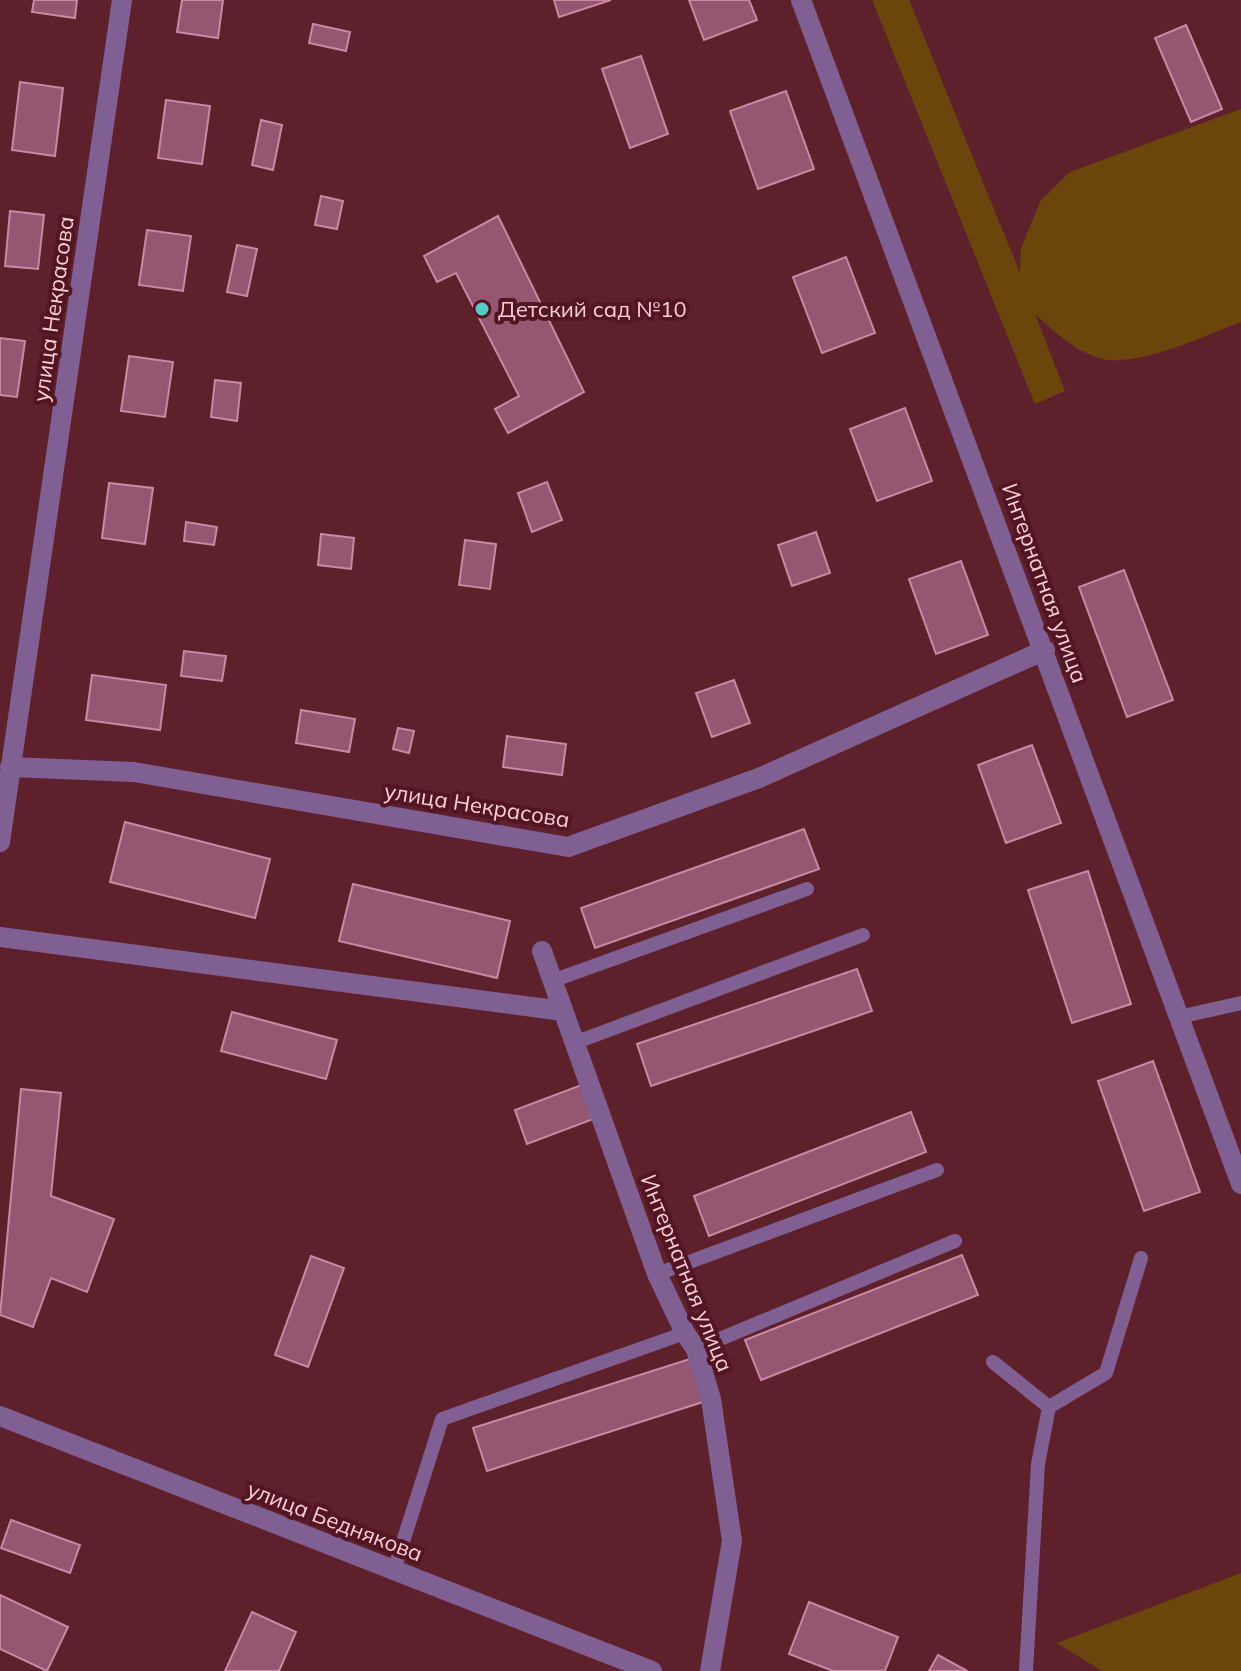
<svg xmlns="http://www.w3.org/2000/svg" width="1241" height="1671" viewBox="0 0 1241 1671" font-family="Mulish,sans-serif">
	<rect width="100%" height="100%" fill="#5e212b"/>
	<path fill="#6a460c" d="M872,0h37l111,273 1,-25 20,-48 29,-28 171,-63v213c-35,13 -109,49 -145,35 -25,-9 -42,-26 -61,-43l30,77 -30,13z
		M1241,1573v98h-139l-45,-28z"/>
	<path fill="#955671" stroke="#cb87a3" stroke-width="2" d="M34,0h43l-2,18 -43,-6z
		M182,0h41l-5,38 -41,-6z
		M554,0h57l-52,17z
		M689,0h60l8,20 -53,20z
		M313,24l37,8 -4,19 -37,-8z
		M1186,25l36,84 -31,13 -36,-84z
		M641,56l27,78 -38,14 -28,-79z
		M20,82l43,6 -8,68 -43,-6z
		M786,91l28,78 -56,20 -28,-78z
		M166,100l44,6 -8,58 -44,-6z
		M261,120l21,5 -9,45 -21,-5z
		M321,196l22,5 -6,28 -22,-4z
		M10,211l34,4 -6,54 -33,-3z
		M498,216l86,176 -76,41 -13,-24 24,-13 -63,-123 -19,9 -13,-26z
		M147,230l44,6 -8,55 -44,-6z
		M237,245l20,4 -10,47 -20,-4z
		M846,257l29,76 -53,20 -29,-76z
		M0,338l25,3 -8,56 -17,-2z
		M129,356l44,6 -8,55 -44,-6z
		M215,380l26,3 -4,38 -26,-4z
		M905,408l27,73 -55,20 -27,-72z
		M547,482l15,38 -30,12 -14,-39z
		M109,483l44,5 -8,56 -43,-6z
		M186,522l31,5 -3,18 -30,-4z
		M816,532l14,41 -38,13 -14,-41z
		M321,534l33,4 -3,31 -33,-4z
		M465,540l31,4 -6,45 -31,-4z
		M961,561l27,74 -52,19 -27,-75z
		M1124,570l49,130 -46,17 -48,-130z
		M184,651l42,5 -4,25 -41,-5z
		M92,675l74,10 -6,45 -74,-10z
		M734,680l16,43 -38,14 -16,-44z
		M301,710l54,9 -6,33 -53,-9z
		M398,728l16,3 -5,22 -16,-4z
		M507,736l59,8 -4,31 -59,-8z
		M1032,745l29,78 -55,20 -28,-78z
		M125,822l145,37 -15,59 -145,-36z
		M804,829l15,40 -224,79 -14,-40z
		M1088,871l43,133 -59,19 -44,-133z
		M353,884l157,37 -13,57 -158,-37z
		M857,969l15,42 -221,75 -14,-42z
		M232,1012l105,28 -11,39 -105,-28z
		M1153,1061l47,131 -56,19 -46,-130z
		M584,1084l12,34 -69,26 -12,-34z
		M21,1089l40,4 -10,103 63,23 -27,73 -36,-14 -18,49 -33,-12z
		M911,1112l15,40 -217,84 -15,-40z
		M962,1255l16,40 -217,85 -16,-40z
		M311,1256l33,12 -36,99 -33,-12z
		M693,1358l13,43 -219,70 -14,-43z
		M11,1520l69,25 -10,28 -69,-25z
		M0,1595l68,32 -21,44 -47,-22z
		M809,1602l89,35 -13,34h-52l-44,-17z
		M252,1612l44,20 -17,39h-54z
		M938,1655l29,16h-38z"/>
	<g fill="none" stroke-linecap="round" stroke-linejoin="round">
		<path stroke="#806092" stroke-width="14" d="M552,981l255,-92
			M1179,1017l62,-14
			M574,1043l289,-108
			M657,1274l280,-104
			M696,1349l259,-108
			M993,1362l56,45
			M394,1570l48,-151 243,-86
			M1026,1671l12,-207 11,-57 57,-34 35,-115"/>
		<path stroke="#806092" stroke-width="20" d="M801,0l440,1184
			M10,767l124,5 434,75 191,-69 286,-128
			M0,842l122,-842
			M0,937l563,74
			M542,951l115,323 28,59 11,16 15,50 21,142 -22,130"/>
		<path stroke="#806092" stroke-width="20" d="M0,1416l652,255"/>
	</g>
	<circle fill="#53cdcb" stroke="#521521" stroke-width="3" cx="482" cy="309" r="8"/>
	<g text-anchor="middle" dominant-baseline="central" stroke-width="8" stroke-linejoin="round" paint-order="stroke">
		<g font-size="22" fill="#f9d1d4" stroke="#521521">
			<text transform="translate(53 309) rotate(-82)">улица Некрасова</text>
			<text transform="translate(1045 583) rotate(70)">Интернатная улица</text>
			<text transform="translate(477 805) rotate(9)">улица Некрасова</text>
			<text transform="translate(687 1273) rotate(68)">Интернатная улица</text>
			<text transform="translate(335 1521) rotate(21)">улица Беднякова</text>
		</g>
		<g font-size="22" fill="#f9d1d4" stroke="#521521" text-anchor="start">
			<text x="498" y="309">Детский сад №10</text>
		</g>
	</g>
</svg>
